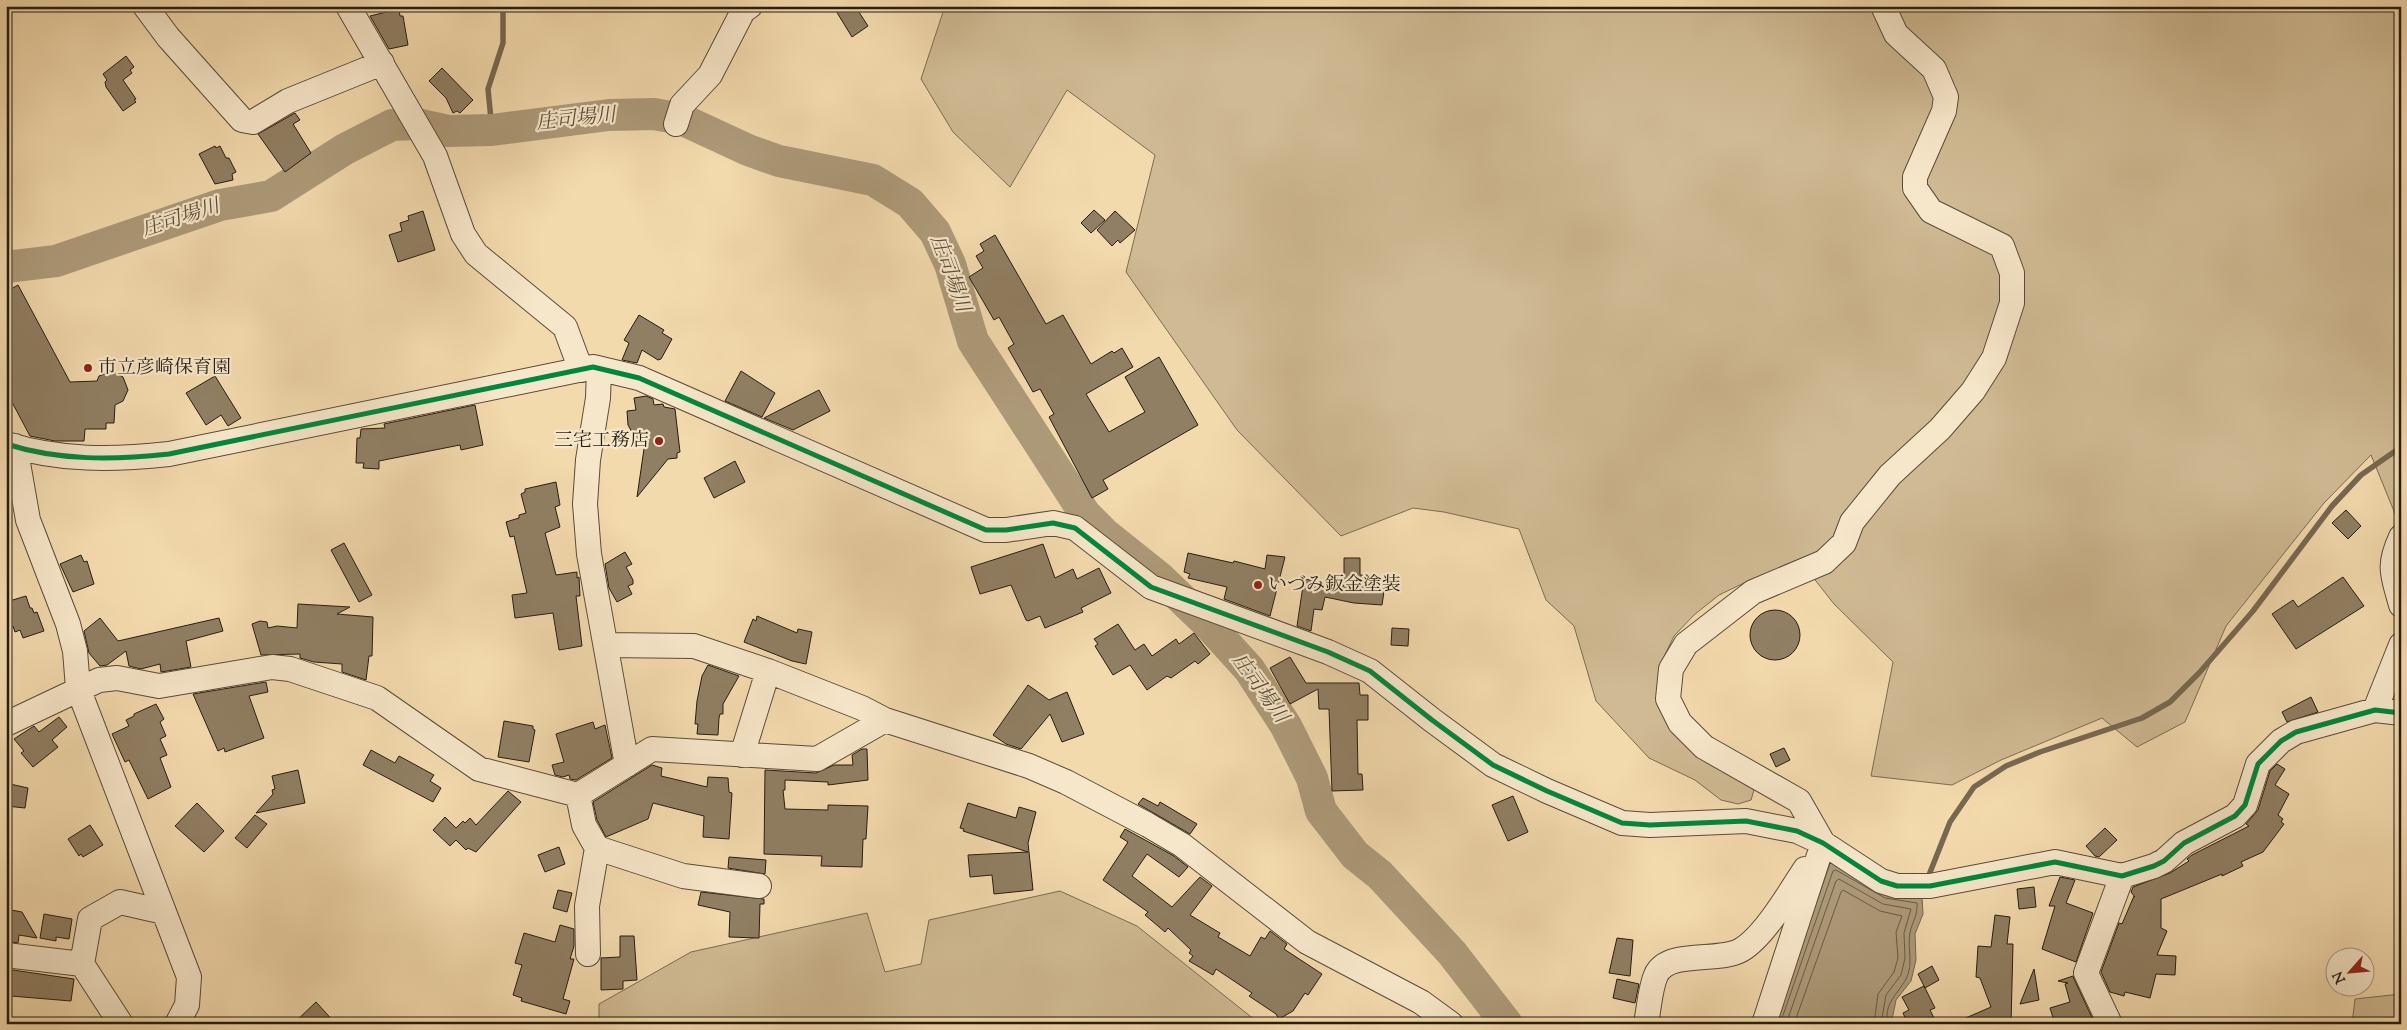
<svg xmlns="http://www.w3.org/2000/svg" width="2407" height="1030" viewBox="0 0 2407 1030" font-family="'Sorts Mill Goudy','Noto Serif JP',serif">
	<rect width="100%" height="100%" fill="#f3daad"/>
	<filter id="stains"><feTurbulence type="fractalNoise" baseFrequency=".004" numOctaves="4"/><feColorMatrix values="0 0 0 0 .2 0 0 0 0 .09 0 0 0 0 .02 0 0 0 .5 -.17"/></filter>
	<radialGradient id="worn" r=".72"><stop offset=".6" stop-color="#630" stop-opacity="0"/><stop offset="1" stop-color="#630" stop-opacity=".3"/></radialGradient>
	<path fill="#d0ba93" stroke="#7a6c53" d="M945,6h1456v511l-3,4 -27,-66 -47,48 -98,123 -41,96 -48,25 -35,-29 -101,42 -49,25 -81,-9 22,-114 -59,-58 -22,-28 -30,-6 -34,11 -29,14 -25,20 -20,21 -15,31 -1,37 37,46 59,40 -3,10 -13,4 -17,-4 -26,-20 -46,-22 -53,-57 -22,-75 -28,-26 -27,-71 -75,-17 -31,-4 -72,28 -104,-106 -111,-158 29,-117 -88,-65 -57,97 -57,-55 -32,-53z
		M1060,891l77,35 123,98h-661v-20l92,-52 176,-39 18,59 36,-8 8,-44z
		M2401,994v30h-49l3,-25z"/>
	<path fill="#ad9a79" stroke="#776850" d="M1831,861l91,36 1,17 -8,20 1,26 -5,21 -15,19 -4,20 2,4h-120z"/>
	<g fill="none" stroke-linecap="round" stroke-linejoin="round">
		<path stroke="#695c46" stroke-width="1" d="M1780,1024l53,-153 3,-1 49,28 32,5c1,12 -5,19 -7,30 -3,15 4,31 -4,46 -8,15 -23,24 -18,45
			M1786,1024l50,-143 3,-2 44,25 28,5 -7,24 1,25 -4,17 -15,20 -5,29
			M1794,1024l47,-132 2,-2 37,21 22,5 -6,16 2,26 -4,14 -16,22 -4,30"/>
		<path stroke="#776850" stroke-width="5.5" d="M492,130l-4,-41 15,-46v-37
			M1927,880l23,-58 24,-35 32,-21 34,-14 102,-34 28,-16 29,-29 54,-62 79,-105 29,-31 40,-28"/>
		<path stroke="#ad9a79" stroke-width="32" d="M6,267l50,-6 164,-56 51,-9 74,-47 47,-24 24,-1 32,7 44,-1 117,-15 45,-1 27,5 67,31 31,11 94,19 37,23 25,29 15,32 23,77 112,173 20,20 55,44 48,46 41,45 37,57 26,52 9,33 34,44 25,20 72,78 55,71"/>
	</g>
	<path fill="#907f63" stroke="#251d13" d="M833,6h22l13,20 -16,11z
		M399,9l1,7h3l5,29 -19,4 -19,-33z
		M126,56l8,11 -4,3 2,3 -9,7 13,19 -2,1 2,2 -13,9 -17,-24 -1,-5 2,-2 -4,-6z
		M442,68l31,32 -13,13 -3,-2 -4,2 -7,-15 -17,-17z
		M295,113l5,7 -7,4 18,29 -26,19 -27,-38z
		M215,146l1,2 4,-2 6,12h3l7,14 -4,2 1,6 -18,4 -16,-30z
		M1094,210l11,10 -14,13 -10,-10z
		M423,211l12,39 -37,12 -9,-27 13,-4 -2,-8 9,-3 -1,-4z
		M1115,211l20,19 -15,13 -2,-3 -6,6 -15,-16z
		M995,235l51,89 17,-9 28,49 21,-13 2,2 8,-5 11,19 -47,27 23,38 36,-20 -20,-35 34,-20 39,68 -95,55 5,9 -16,9 -43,-81 5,-3 -14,-25 -7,3 -25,-44 6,-4 -15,-27 -5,3 -25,-43 14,-9 -7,-12 8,-5 -4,-7z
		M18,285l52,97 27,-1 2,-5 13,-5 11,6 5,13 -5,11 -8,4 -1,18h-8v6h-21l-1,12h-29l-25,-5 -24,-45v-99z
		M639,315l25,15 -2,3 10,6 -11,20 -3,1 -16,-10 -5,13 -15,-3 7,-17 -5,-3z
		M741,371l34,22 -13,24 -37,-16z
		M215,376l26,42 -13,8 -7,-11 -15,10 -20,-32z
		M819,390l11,21 -37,19 -29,-12z
		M646,396l7,3 1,6 9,-1 1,3 11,2 5,43 -3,1v5l-9,1 -31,38 8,-55 -7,1 -10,-18 -1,-14 9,-1 -2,-12z
		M475,405l8,40 -22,5 -1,-5 -81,16v8l-16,-1 1,-5h-8l1,-25h3l1,-9 24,-1 -1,-4z
		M735,461l10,21 -31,16 -10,-20z
		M556,482l4,23 -5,2 5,20 -15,6 11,42 21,-3v6l2,-1 1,19h-4l6,50 -23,4 -6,-37 -38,5 -3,-23 15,-2 -13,-57 -4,1 -4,-15 13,-4v-3l7,-2 -5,-19 4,-2v-3z
		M2346,510l15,16 -13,13 -16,-16z
		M344,543l28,52 -13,7 -28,-52z
		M1043,544l12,34 18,-9 4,10 22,-11 12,25 -30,15 2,4 -38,16 -5,-12 -12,5 -2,-1 -15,-35 -31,9 -9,-27z
		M625,552l7,12 -6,3 7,13v4l-5,2 4,8 -15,8 -8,-14 -4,-24z
		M1188,553l45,10 1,-2 31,8 2,-14 18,2 -15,59 -46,-17 3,-12 -39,-9 2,-4 -6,-2z
		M81,555l3,7 3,-1 7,23 -21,8 -13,-28z
		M1344,558h16v17l26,3 -4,27 -28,-2 -29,-6 -3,13 -8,-1 -3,22 -14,-5 7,-47 40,7z
		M2343,577l21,29 -68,43 -24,-35 21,-14 5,7z
		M26,596l4,12h2l2,5 3,-1 7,19 -21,7 -3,-8 -5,2 -2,-6 -1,1 -6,-16v-9z
		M298,604l52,3 -13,7 36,3 -1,39h-3l-3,24 -24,-8v-8l-28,-2 -14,-4v-4l-39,1 -9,-31 8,-3 7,1 1,6 9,-2 20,2z
		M1750 635a25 25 0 1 1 50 0a25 25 0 1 1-50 0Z
		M757,616l40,17 1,-4 14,3 -6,32 -14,-3 -48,-19 9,-23 3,2z
		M100,618l18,23 101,-23 4,13 -37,10 5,26 -30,5 -1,-8 -19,5 -12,-3 -3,-15 -19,14 -7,1 -11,-13 -5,-22z
		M1118,624l17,26 9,-6 8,12 24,-17 3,5 15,-11 16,21 -12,10 -3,-3 -24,17 -4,-2 -20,14 -17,-25 -17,10 -18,-29 3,-2 -4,-5z
		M1392,628l17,1 -1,17 -17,-1z
		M1290,657l16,26h53l1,12h8v25h-11l1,54h4l1,16 -31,1 -3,-82h-10l-1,-20 -28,15 -20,-36z
		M708,665l31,11 -16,28v10h-3l-1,4 -1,17 -21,-1 1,-10h-3l2,-23 5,-25z
		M266,682l2,10 -19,4 15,42 -39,14 -1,-4 -6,3 -25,-57z
		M1028,685l21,15 18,-8 17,42 -22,8 -12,-28 -29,35 -15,-5 -13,-9z
		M2311,697l7,15 -31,10 -5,-10z
		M156,704l8,15 -4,3 6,14 -6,3 7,16 -7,3 11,29 -23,12 -19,-39 -4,2 -13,-28 17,-8 -3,-6 8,-4v-2z
		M59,717l8,10 -15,13 6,7 -25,20 -12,-14 3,-2 -10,-12 20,-13 5,6z
		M504,721l29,5v3l2,1 -6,32 -31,-5z
		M593,722l2,7 10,-4 7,33 -36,22 -6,-1 -1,-4 -6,2 -8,-2 -3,-10 12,-3 -8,-28z
		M1784,748l6,12 -14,7 -6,-13z
		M862,749h5l1,31 -40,5v-3l-43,-2v10h-2l2,19 43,1v-5l40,1 -2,33h-3l-1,28 -41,-1 1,-10 -58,-2 1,-84 51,3 18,-8h19l-1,-10z
		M371,750l24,13 4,-7 35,19 -4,6 11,7 -8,14 -70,-37z
		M2277,764l8,5 -10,16 14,9 -11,21 5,4 -2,3 3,2 -21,28 -22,10 2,4 -21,10v-2l-61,25v29l6,3 -10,24 19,1 -1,19 -19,-1 -6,24 -25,-6 -1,4 -14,-4 -9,-20 18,-49 3,1 12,-28 1,1 -4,-5 2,-5 37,-14 19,-12 -2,-2 5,-4 57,-29 -3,-2 12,-14 12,-39z
		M652,765l10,3 -1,8 46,11 1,-10 20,1 1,14 3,1 -3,46 -26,-2 1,-21 -51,-13 -5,16 -42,18 -9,-17 -4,-18z
		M298,770l7,33 -49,10 17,-19 -1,-4 3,-1 -3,-13z
		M10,784l18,4 -3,20 -19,-2v-21z
		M508,791l13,11 -45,50 -8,-4 -2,2 -10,-10 -6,6 -17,-16 12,-13 11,11 7,-7 2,2 5,-5 6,7z
		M1513,796l15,36 -20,9 -16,-36z
		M1143,798l15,8 2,-4 37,22 -7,10 -52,-30z
		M197,803l27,28 -20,21 -29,-26z
		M968,803l48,15 3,-11 17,5 -8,31 5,47 -39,4 -2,-19 -22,2 -2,-22 60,-3 -65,-21 1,-2 -4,-1z
		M255,815l12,9 -20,24 -12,-10z
		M90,825l13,20 -20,12 -2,-3 -2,2 -11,-17z
		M2105,828l12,12 -18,17 -4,-1 -9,-10z
		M1125,829l49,27 14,11 -9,10 -32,-23 -15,22 40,31 28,-30 12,9 -22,29 30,18 -2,4 32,19 11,-19 4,2 5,-8 17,13 -3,5 38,25 -14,21 -3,-2 -12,18 -14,8 -3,-5 -27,-18 3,-3 -36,-24 -3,6 -24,-14 4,-5 -4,-3 2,-3 -23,-22 -3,4 -20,-17 3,-3 -45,-32 25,-38 -8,-5z
		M559,847l6,17 -20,8 -7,-17z
		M729,857l37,3 -1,14 -37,-6z
		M2060,877l15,3 -9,23 27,10 -17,49 -34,-13 13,-43h-6z
		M2034,887l2,20 -17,2 -2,-20z
		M558,890l14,3 -5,19 -14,-4z
		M701,892l63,7v5h-4l-1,34 -30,-1 1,-25 -32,-7z
		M6,909l16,3 15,26 -18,-3 -1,8 -12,-2z
		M44,914l28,5 -3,20 -13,-2v4l-16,-3z
		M1995,915l15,2 -3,27h6l-2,80h-59l39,-17 -11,-29 -4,-1 2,-31 13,1z
		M560,925l14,4v17l-4,13h4l-11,40 7,2 -4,13 -45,-13 1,-3 -9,-3 9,-30 -7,-2 9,-30 31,9z
		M620,936h14l3,44 -14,1v8l-22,1v-32l19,-1z
		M1617,938l16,2 -3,36 -21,-3z
		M1932,966l7,14 -14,8 -7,-14z
		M6,969l68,10 -3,22 -60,-5v-4l-5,-1z
		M2034,969l5,31 -19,4z
		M2073,976l1,3 21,45h-40l-5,-16 20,-6 -5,-18 3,-1 -10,-2z
		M1617,979l22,5 -4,19 -22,-5z
		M1924,986l11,22 -5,2 7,14h-29l-5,-11 6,-3 -7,-13z
		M316,1002l20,22h-43z"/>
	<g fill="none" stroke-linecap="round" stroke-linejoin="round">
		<g stroke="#584c3a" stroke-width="26">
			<path id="minor" d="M145,6l23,31 74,83 11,2 35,-21 94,-38
				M348,6l87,150 28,78 13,20 89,73 16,43
				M676,124l6,-19 28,-30 33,-64 7,-5
				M599,369l-1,29 -10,62 -3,44 4,50 38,211
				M6,444c54,17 107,16 163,10l424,-87 46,11 347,152h20l47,-7 22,5 76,59 177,65 42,19 62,49 61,45 54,26 75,32 28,2 96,-4 51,10 26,12 58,38 16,5h33l125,-24 67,14 32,-10 10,-5 20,-18 51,-27 10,-11 13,-41 23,-23 15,-9 79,-22 26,3
				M15,446l13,74 40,104 7,27 3,37 111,289 -2,28 -10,19
				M2401,537c-14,30 -8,38 0,68
				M606,645l88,1 74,25 94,37 23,12
				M2375,710l26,-65
				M6,724l93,-44 18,-2 42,8 113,-19 18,2 87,29 102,71 99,26 74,-46 165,10 68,-39 144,46 37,16 82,43 34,20 125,97 114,60 30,22
				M742,755l26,-84
				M578,795l6,30 13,23 -10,58 1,48
				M597,848l86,28 76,10
				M6,955l76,9 39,60
				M82,964l8,-45 30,-17 44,10
				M1646,1024c3,-16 4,-35 10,-49 12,-26 63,-12 85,-25 23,-13 49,-58 64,-81
				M1764,1024l59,-181 -24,-42 -95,-54 -24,-24 -12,-24 3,-30 15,-25 67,-52 71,-30 20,-19 8,-21 38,-47 50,-46 33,-38 21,-33 18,-55v-30l-10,-27 -71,-35 -16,-23v-11l29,-66 2,-14 -12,-28 -38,-35 -13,-28
				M2110,1024l-24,-51 36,-97"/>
		</g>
		<use href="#minor" stroke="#f7e7ca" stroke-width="24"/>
		<g stroke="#f7e7ca" stroke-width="8">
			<path id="cycleway" d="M6,444c54,17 107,16 163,10l424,-87 46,11 347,152h20l47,-7 22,5 76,59 177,65 42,19 62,49 61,45 54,26 75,32 28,2 96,-4 51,10 26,12 58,38 16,5h33l125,-24 67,14 32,-10 10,-5 20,-18 51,-27 10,-11 13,-41 23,-23 15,-9 79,-22 26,3"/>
		</g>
		<use href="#cycleway" stroke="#00873e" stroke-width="5"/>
	</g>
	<g fill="#8f2418" stroke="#f7e7ca" stroke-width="2">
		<circle cx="88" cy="368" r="5"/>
		<circle cx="659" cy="441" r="5"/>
		<circle cx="1258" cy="585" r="5"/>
	</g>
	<g text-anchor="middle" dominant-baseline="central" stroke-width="4.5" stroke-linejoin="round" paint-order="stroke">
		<g font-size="19" fill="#251d13" stroke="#f7e7ca" text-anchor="start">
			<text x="98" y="368">市立彦崎保育園</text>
			<text x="649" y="441" text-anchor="end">三宅工務店</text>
			<text x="1268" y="585">いづみ鈑金塗装</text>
		</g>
		<g font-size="20" font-style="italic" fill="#5b4f3c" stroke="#f7e7ca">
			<text transform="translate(576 120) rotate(-6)">庄司場川</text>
			<text transform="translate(181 219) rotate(-18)">庄司場川</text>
			<text transform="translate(949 274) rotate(70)">庄司場川</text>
			<text transform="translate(1259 689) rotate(54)">庄司場川</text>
		</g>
	</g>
	<rect width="2407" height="1030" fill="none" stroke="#f3daad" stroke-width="25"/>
	<rect x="8" y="8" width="2392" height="1015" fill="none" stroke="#251d13" stroke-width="2.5"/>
	<rect x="12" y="12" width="2382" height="1005" fill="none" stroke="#251d13"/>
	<g transform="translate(2350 972) rotate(243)"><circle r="24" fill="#f7e7ca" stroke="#a39681"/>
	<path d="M0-4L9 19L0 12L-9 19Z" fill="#8f2418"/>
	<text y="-8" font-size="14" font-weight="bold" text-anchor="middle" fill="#251d13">N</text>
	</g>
	<rect width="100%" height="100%" filter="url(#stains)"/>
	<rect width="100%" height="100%" fill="url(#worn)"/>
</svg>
